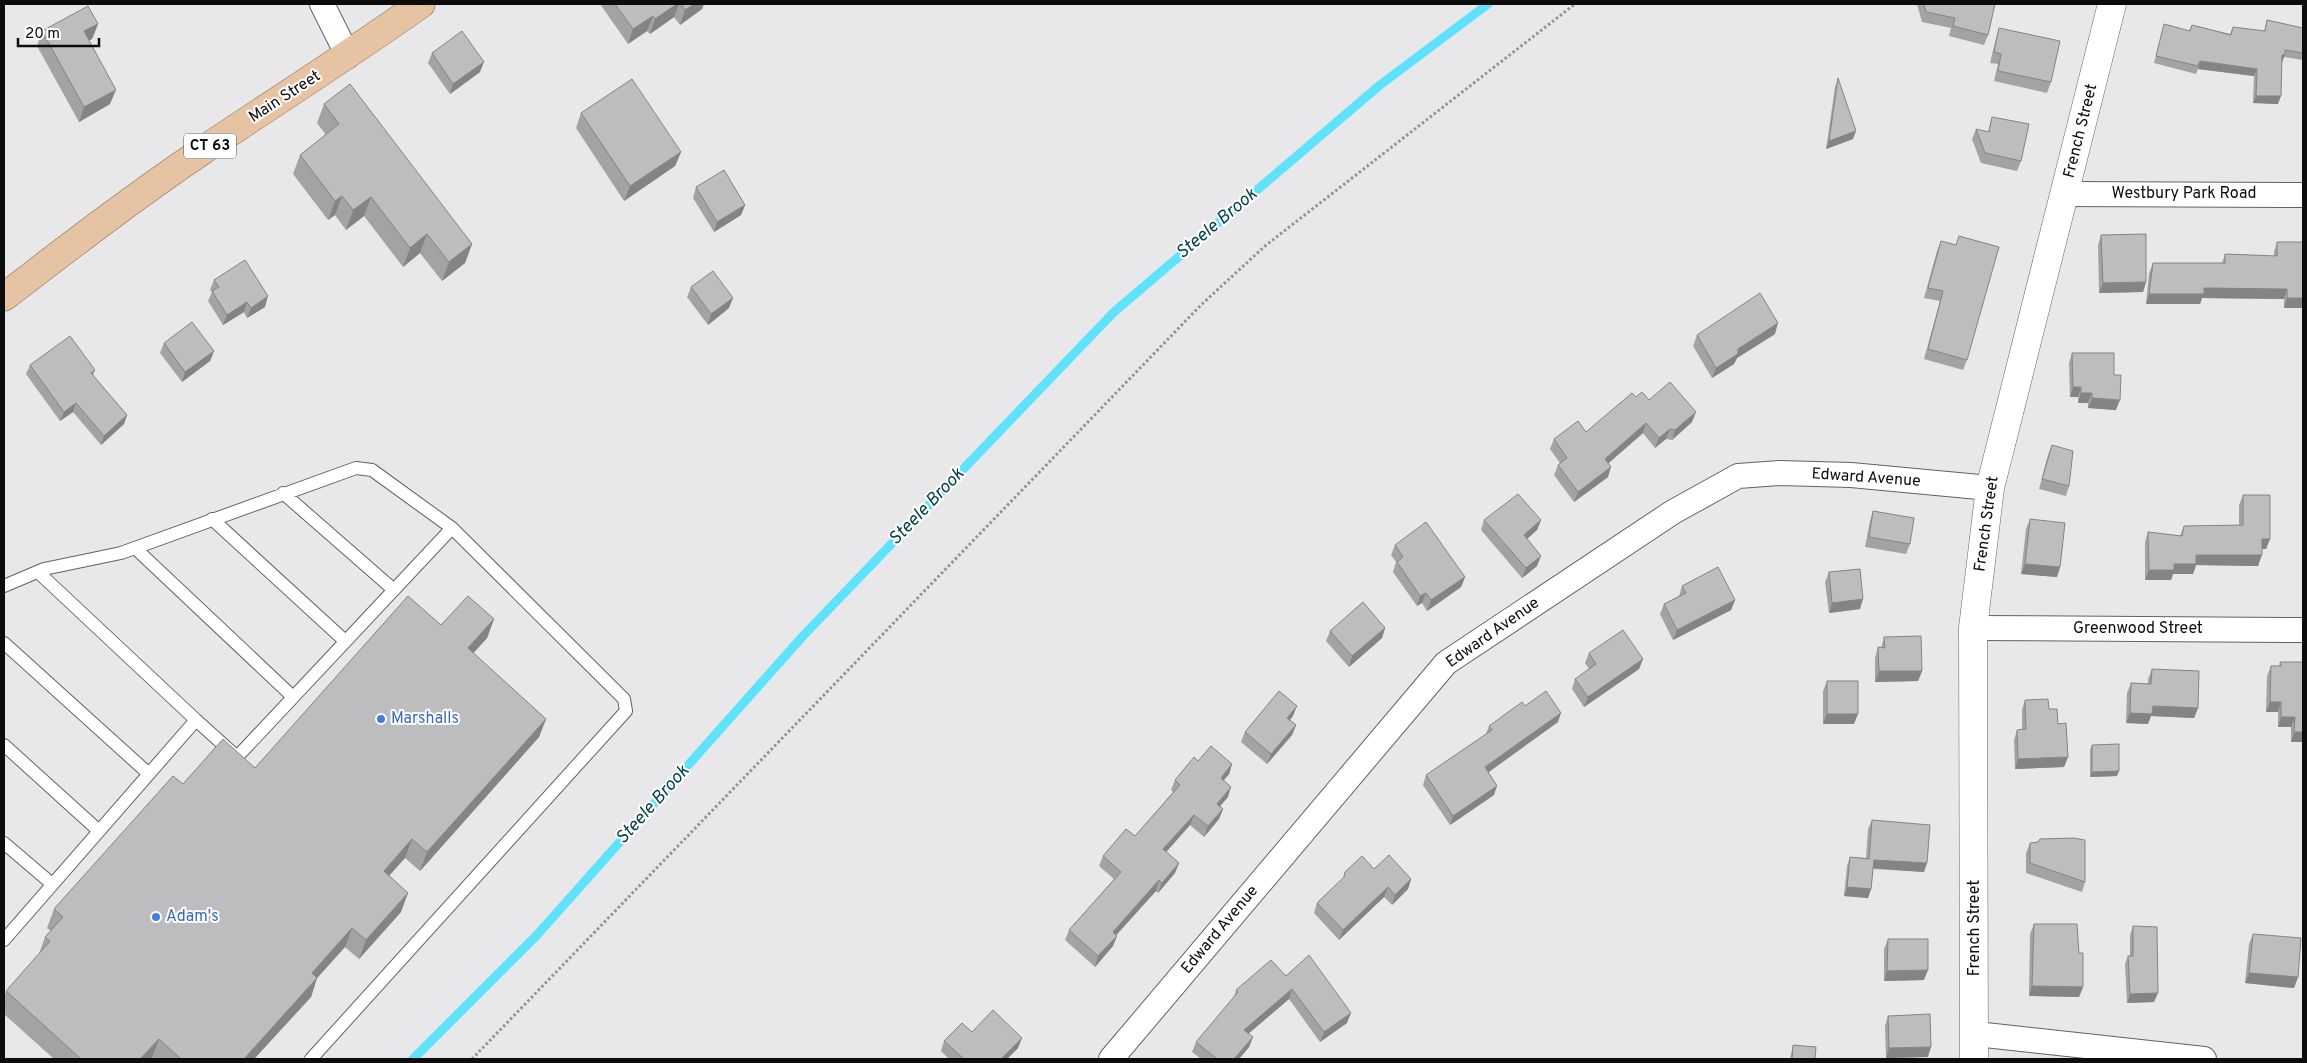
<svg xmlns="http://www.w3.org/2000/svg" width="2307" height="1063" viewBox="0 0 2307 1063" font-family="Overpass,sans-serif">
	<rect width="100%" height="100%" fill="#e8e8ea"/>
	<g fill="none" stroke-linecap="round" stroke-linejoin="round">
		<path stroke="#5fe2fb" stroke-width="9" d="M413,1059l124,-124 266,-299 311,-324 266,-227 108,-81"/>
		<g stroke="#626264" stroke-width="14">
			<path id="lane" d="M283,493l111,97
				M212,519l133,122
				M135,548l158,149
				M38,572l158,148
				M4,586l40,-17 77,-16 235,-85 16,2 80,58 172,171 2,12 -315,348
				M4,643l145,131
				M4,745l95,86
				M4,843l48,41
				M4,940l192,-220 41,37 215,-229"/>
		</g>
		<g stroke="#626264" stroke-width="26">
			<path id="street" d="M322,4l26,52
				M2065,194l238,1
				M1973,628l330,2
				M1976,1034l228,25
				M1111,1059l335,-396 227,-151 65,-36 42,-3 71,2 139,13"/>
		</g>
		<g stroke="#626264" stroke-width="29">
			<path id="secondary" d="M1974,1059l-1,-431 17,-140 122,-484"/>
		</g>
		<g stroke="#8f6946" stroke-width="29">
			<path id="primary" d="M4,297c65,-50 130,-100 198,-146 73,-49 147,-96 219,-147"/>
		</g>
		<path stroke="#939395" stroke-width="3" stroke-dasharray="2.5 2.5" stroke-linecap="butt" d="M472,1059l729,-754 64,-59 310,-242"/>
		<use href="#lane" stroke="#fff" stroke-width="12"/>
		<use href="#street" stroke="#fff" stroke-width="24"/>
		<use href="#secondary" stroke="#fff" stroke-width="28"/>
		<use href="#primary" stroke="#e6c3a3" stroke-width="28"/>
	</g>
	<path fill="#a3a3a4" d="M600,4h104l-2,5 -22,16 -6,-8 -24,17 -3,-3 -19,13z
		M1917,4h78l-7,31 -4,10 -35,-9 2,-8 -29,-6z
		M2267,20l36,8v32l-19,-3 -2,5 -4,42 -25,-1 1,-27 -56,-7 -2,5 -42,-11 10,-39 25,7 3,-6 38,9 3,-7 31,4z
		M98,24l-6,15 -3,1 21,64 -31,18 -42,-76 5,-15z
		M1999,28l52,54 -4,11 -53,-12 4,-17 -8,-1 6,-25z
		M432,53l48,19 -30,22 -22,-31z
		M1838,78l15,61 -27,10 9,-62z
		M324,104l148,140 -7,19 -23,18 -22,-28 -17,14 -39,-51 -18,14 -11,-15 -7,5 -35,-46 7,-19 26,-20 -9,-12z
		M581,113l100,39 -6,14 -51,35 -48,-73z
		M1992,117l29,44 -4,10 -36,-8 -9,-24 4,-10 12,3z
		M696,187l49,18 -4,10 -27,17 -21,-34z
		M2101,235l45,47 -3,10 -44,1 -1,-48z
		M1941,241l26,119 -4,10 -39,-11 16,-58 -16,-3 13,-47z
		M2277,242h26v66h-19v-9l-82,-1 -2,6h-54l3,-31 4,-10h69l3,-9 49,2v-4z
		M214,280l51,27 -18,11 -3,-6 -21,13 -15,-24 4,-9 -2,-2z
		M691,287l38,21 -21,17 -21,-28z
		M1775,334l-38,24 -3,6 -22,14 -19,-32 4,-11z
		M164,343l50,8 -4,10 -28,21 -22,-29z
		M2072,353l42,22 2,35 -28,-2v-5h-10v-6h-8l-1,-34z
		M30,365l65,5 -2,6 34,39 -3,9 -23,21 -28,-33 -13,9 -34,-47z
		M1636,397l13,3 43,22 -20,18 -6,-1 -11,9 -12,-15 -35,30v14l-34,25 -20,-27 4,-10 2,-2 -10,-14 4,-10 32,-7z
		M2052,445l17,41 -3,10 -27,-7 9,-34z
		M2243,495l27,44 -4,10h-4l-4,17 -62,-1 -3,9h-20l-2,6h-26v-38l3,-10 32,4 4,-10 55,-1v-20z
		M1873,511l37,33 -4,10 -41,-7 5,-26z
		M2030,519l30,48 -3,10 -36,-3 5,-45z
		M1484,520h57l-4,10 -10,9 10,27 -15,12 -41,-48z
		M1395,545l70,32 -4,10 -34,24 -5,-8 -5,3 -24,-34 3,-10 -5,-7z
		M1829,572l31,37 -31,4 -4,-31z
		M1682,586l53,14 -4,10 -58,30 -13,-26 4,-10 15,-8z
		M494,619l-7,19 -14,15 73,66 -7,18 -119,134 -15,-13 -16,18 12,36 -42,47 -14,-12 -28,31 -6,19 -57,62h-100l-2,-1 -2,1h-96l-50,-45v-16l2,-7 33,-37 6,-17 6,-6 -4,-3 7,-19 129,-125 72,-16 186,-143z
		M1385,628l-3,10 -33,29 -23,-26 4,-10z
		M1884,637l38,34 -4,10 -43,1v-24l3,-11 3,1z
		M1589,653l54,6 -4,10 -55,38 -12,-18 3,-10 14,-10 -4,-6z
		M2280,662l23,80h-12v-15h-13v-15h-12l1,-36 4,-10h8z
		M2152,669l46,39 -4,10 -43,-2 -3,8 -22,-1 1,-30 4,-10 17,1v-5z
		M1827,681l27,43h-31v-33z
		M2025,700l24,9 9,15 10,33 -4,10 -49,2 -1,-29 3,-10 5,-1v-19z
		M1525,706l33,16 -70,50 6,23 -44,30 -27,-40 3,-10 60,-41 3,-8z
		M1293,716l-3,4 6,5 -4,10 -25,29 -26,-22 4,-10z
		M2092,745l25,31 -27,1v-27z
		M1198,761l34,3 -3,10 -5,6 4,17 -8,9 3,3 -4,10 -15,18 -14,-12 -24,27 13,11 -4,10 -17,20 -2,-2 -40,44 -3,11 -18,21 -30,-27 4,-10 45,-51 -15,-13 4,-10 32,-20 38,-44 -2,-2 4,-10z
		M1872,820l52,52 -51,-3 -2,20 -3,9 -24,-2 3,-30 3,-9 16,1 2,-29z
		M2030,843l55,39 -3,10 -56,-19v-20z
		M1374,869l37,10 -3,10 -16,16 -8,-8 -45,43 -25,-27 3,-10 26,-25 2,-6z
		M2034,924l45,29 4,34 -4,10 -50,-1 1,-62z
		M2133,926l21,76 -27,1 -2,-39 3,-8h2v-21z
		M2253,934l45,43 -4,11 -49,-5 4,-39z
		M1888,939l36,41 -40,1v-32z
		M1286,976l61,47 -27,19 -31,-43 -41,35 5,3 -4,10 -10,12h-38l-9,-7 4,-10 38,-45 2,-7z
		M1888,1016l40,41 -42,1 -1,-32z
		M972,1032l46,16 -11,11h-58l-8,-8 3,-10z
		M1793,1045l22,14h-25l2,-9z"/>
	<path fill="#848486" d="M677,4h2l-5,13 -24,17 5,-15z
		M694,4h10l-2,5 -22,16 5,-15z
		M653,16l-6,15 -19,13 5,-15z
		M98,24l-6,15 -14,7 6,-15z
		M2282,55h3l-3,7h-3z
		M2200,61l57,8 -3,7 -56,-7z
		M484,62l-4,10 -30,22 3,-10z
		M116,90l-6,14 -31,18 5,-15z
		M2256,96h25l-3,8 -25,-1z
		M1856,131l-3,8 -27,10 3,-8z
		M681,152l-6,14 -51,35 6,-15z
		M342,196l-7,19 -7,5 7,-19z
		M371,197l-7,19 -18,14 7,-20z
		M745,205l-4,10 -27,17 3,-10z
		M427,234l-7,19 -17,14 7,-19z
		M472,244l-7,19 -23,18 7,-19z
		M2146,282l-3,10 -44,1 4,-10z
		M2204,288l83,1 -3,10 -82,-1 -2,6h-54l3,-10z
		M268,296l-3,11 -18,11 4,-10z
		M733,298l-4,10 -21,17 3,-11z
		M2287,298h16v10h-19z
		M247,302l-3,10 -21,13 4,-10z
		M1778,323l-3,11 -38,24 -3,6 -22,14 4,-10 22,-19z
		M214,351l-4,10 -28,21 3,-10z
		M2073,387h8l-3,10h-8z
		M2081,393h11l-4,10h-10z
		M2092,398l28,2 -4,10 -28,-2z
		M76,403l-3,9 -13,9 4,-9z
		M1696,412l-4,10 -20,18 3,-10z
		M127,415l-3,9 -23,21 3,-9z
		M1646,423l-3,10 -41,36 3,-10z
		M1670,429l-4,10 -11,9 4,-10z
		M1611,467l-3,10 -34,25 4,-10z
		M1541,520l-4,10 -17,15 4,-10z
		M2262,539h8l-4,10h-8z
		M2196,555h66l-4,11 -62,-1 -3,9h-20l-2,6h-26l4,-10 25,-6z
		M1541,556l-4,10 -15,12 4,-10z
		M2025,564l35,3 -3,10 -36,-3z
		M1465,577l-4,10 -34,24 4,-11z
		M1426,593l-4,10 -5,3 3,-10z
		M1863,599l-3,10 -31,4 3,-10z
		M1735,600l-4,10 -58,30 4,-10z
		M494,619l-7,19 -26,29 7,-19z
		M1385,628l-3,10 -33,29 3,-11z
		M1643,659l-4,10 -55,38 4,-10z
		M1879,671h43l-4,10 -43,1z
		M2270,702h11l-3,10h-12z
		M1297,706l-4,10 -10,12 4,-10z
		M2153,706l45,2 -4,10 -43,-2 -3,8 -22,-1 4,-10z
		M1561,713l-3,9 -76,55 3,-10z
		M1827,714h31l-4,10h-31z
		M2281,717h14l-4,10h-13z
		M546,719l-7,18 -119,134 7,-19z
		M1296,725l-4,10 -25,29 4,-10z
		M2294,732h9v10h-12z
		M2068,757l-4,10 -49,2 3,-10z
		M1232,764l-3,10 -12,14 4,-10z
		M2119,771l-2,5 -27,1 2,-5z
		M1497,786l-3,9 -44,30 3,-9z
		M1231,787l-3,10 -15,17 4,-10z
		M1223,809l-4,10 -15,18 4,-11z
		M1194,815l-4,10 -30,34 3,-10z
		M412,839l-7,19 -28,31 7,-18z
		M1874,860l53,3 -3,9 -53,-4z
		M1179,863l-4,10 -17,20 4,-10z
		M1411,879l-3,10 -16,16 3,-10z
		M1159,880l-3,11 -46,51 3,-10z
		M1388,887l-4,10 -45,43 4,-10z
		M1847,887l24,2 -3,9 -24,-2z
		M408,893l-7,19 -42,47 7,-19z
		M352,928l-7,19 -35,39 7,-8 -6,19 -57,62h-10l68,-86z
		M1117,936l-4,10 -18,21 3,-11z
		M1928,970l-4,10 -40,1 3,-10z
		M2249,973l49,4 -4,11 -49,-5z
		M2032,986l51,1 -4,10 -50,-1z
		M1292,989l-3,10 -48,41 3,-10z
		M2158,993l-4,9 -27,1 3,-9z
		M1351,1013l-4,10 -27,19 4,-10z
		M1253,1037l-4,10 -10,12h-5z
		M1022,1038l-4,10 -11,11h-6z
		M159,1039l-7,19 -2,1h-10z
		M1931,1047l-3,10 -42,1 3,-10z"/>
	<path fill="#bdbdbf" stroke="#848486" d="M615,4h62l-22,15 -2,-3 -20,13z
		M681,4h13l-9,6z
		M1924,4h71l-7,31 -35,-9 2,-8 -29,-6z
		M88,6l10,18 -14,7 32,59 -32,17 -42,-76z
		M2267,20l36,8v25l-18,-3v5h-3l-1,41h-25l1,-27 -57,-8 -2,5 -42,-10 8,-32 26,7 2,-6 39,10 2,-8 32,4z
		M1999,28l61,13 -9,41 -53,-11 3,-17 -7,-2z
		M462,31l22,31 -31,22 -21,-31z
		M1838,78l18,53 -27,10z
		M632,79l49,73 -51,34 -49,-73z
		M350,84l122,160 -23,18 -22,-28 -17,14 -39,-51 -18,13 -11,-14 -7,5 -35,-46 39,-31 -15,-20z
		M1992,117l37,7 -8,37 -36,-8 -9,-24 13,3z
		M724,170l21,35 -28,17 -21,-35z
		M2146,234v48l-43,1 -2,-48z
		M1959,236l40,11 -32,113 -39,-11 15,-58 -15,-3 13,-47 15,4z
		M2277,242h26v56h-16v-9l-83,-1v6h-55l4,-31h72v-9l52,2z
		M245,260l23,36 -17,12 -4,-6 -20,13 -15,-24 7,-4 -5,-7z
		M713,271l20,27 -22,16 -20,-27z
		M1760,293l18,30 -40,26v5l-22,14 -19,-33z
		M192,322l22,29 -29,21 -21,-29z
		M70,336l25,34 -4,3 36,42 -23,21 -28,-33 -12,9 -34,-47z
		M2072,353h42v22h7l-1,25 -28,-2v-5h-11v-6h-8z
		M1670,382l26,30 -21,18 -5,-1 -11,9 -13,-15 -41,36 6,8 -33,25 -20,-27 9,-7 -13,-19 24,-18 8,11 46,-39 4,4 6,-5 7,8z
		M2052,445l21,6 -4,35 -27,-7z
		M1518,494l23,26 -17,15 17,21 -15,12 -42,-48z
		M2243,495h27v44h-8v16h-66v9h-22v6h-25l-1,-38 34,4 2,-10 59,-1z
		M1873,511l41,7 -4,26 -41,-7z
		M2030,519l35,4 -5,44 -35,-3z
		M1426,522l39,55 -34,23 -5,-7 -6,3 -23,-34 6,-5 -8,-12z
		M1718,567l17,33 -58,30 -13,-26 22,-11 -4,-7z
		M1860,569l3,30 -31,4 -3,-31z
		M408,596l33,29 27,-29 26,23 -26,29 78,71 -119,133 -15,-13 -28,32 24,22 -42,47 -14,-12 -40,45 5,5 -73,81h-63l-22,-20 -19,20h-59l-75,-68 44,-50 -5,-4 18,-20 -9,-8 119,-133 10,8 40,-45 32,29z
		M1363,602l22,26 -33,28 -22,-25z
		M1623,630l20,29 -55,38 -13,-18 21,-15 -7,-11z
		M1921,636l1,35h-43l-1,-24 7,1 -1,-11z
		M2280,662h23v70h-9l1,-15h-14v-15h-11l1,-36h10z
		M2152,669l47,2 -1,37 -45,-2 -1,8 -22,-1 1,-30 20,1z
		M1827,681h31v33h-31z
		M1279,691l18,15 -10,12 9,7 -25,29 -26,-22z
		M1546,691l15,22 -76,54 12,19 -44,30 -27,-41 66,-45 -3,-4 33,-24 3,4z
		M2048,699l1,10h8l1,15 8,-1 2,34 -50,2 -1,-29 9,-1 -1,-29z
		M2119,744v27l-27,1v-27z
		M1211,746l21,18 -11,14 10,9 -14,17 6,5 -15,17 -14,-11 -31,34 16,14 -17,20 -3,-3 -46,52 4,4 -19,20 -29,-26 52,-58 -18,-16 23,-27 9,7 45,-51 -5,-5 19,-23 4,4z
		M1872,820l58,5 -3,38 -53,-3 -3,29 -24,-2 3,-30 19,2z
		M2073,838l12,2v42l-55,-19v-20l8,-1 2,-3z
		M1389,855l22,24 -16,16 -7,-8 -45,43 -26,-27 27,-26 1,-5 17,-16 12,13z
		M2034,924h43l2,29h4v34l-51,-1z
		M2133,926l24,1 1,66 -28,1 -2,-38h5z
		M2253,934l48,4 -3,39 -49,-4z
		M1888,939h40v31l-41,1z
		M1309,955l42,58 -27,19 -32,-43 -48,41 9,7 -19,22h-17l-21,-17 42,-50 -2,-2 35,-30 15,16z
		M993,1010l29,28 -21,21h-37l-20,-18 18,-18 10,9z
		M1930,1014l1,33 -42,1 -1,-32z
		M1793,1045l23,2 -1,12h-23z"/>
	<g fill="#3f7fe0" stroke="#fff" stroke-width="2">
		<circle cx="381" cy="719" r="5"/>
		<circle cx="156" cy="917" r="5"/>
	</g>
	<g text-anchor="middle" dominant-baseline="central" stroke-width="4" stroke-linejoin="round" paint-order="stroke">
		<rect fill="#fff" stroke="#555556" stroke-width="1" x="184" y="133.5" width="52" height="25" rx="4"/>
		<g font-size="15" font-weight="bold" fill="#0c0c0d">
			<text x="210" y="146">CT 63</text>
		</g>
		<g font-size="16" fill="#0c0c0d" stroke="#fff">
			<text transform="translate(285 97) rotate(-33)">Main Street</text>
			<text transform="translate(2081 131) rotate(-76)">French Street</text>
			<text x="2184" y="194">Westbury Park Road</text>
			<text transform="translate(1866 478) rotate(4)">Edward Avenue</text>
			<text transform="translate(1987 524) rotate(-82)">French Street</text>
			<text x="2138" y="629">Greenwood Street</text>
			<text transform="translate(1493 633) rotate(-35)">Edward Avenue</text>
			<text transform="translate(1975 928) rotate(-90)">French Street</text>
			<text transform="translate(1220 930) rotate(-50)">Edward Avenue</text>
		</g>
		<g font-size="16" fill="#366cbe" stroke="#fff" text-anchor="start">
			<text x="391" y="719">Marshalls</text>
			<text x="166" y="917">Adam's</text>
		</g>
		<g font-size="18" font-style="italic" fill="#003e48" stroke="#fff">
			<text transform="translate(1217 224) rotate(-40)">Steele Brook</text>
			<text transform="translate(927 507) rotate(-46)">Steele Brook</text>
			<text transform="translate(653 805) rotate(-48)">Steele Brook</text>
		</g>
	</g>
	<rect width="2307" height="1063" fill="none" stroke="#0c0c0d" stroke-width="10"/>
	<path d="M18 38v8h81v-8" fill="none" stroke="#0c0c0d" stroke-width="2.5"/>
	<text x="25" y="38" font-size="15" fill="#0c0c0d" stroke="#ffffff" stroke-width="4" paint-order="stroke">20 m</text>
</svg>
